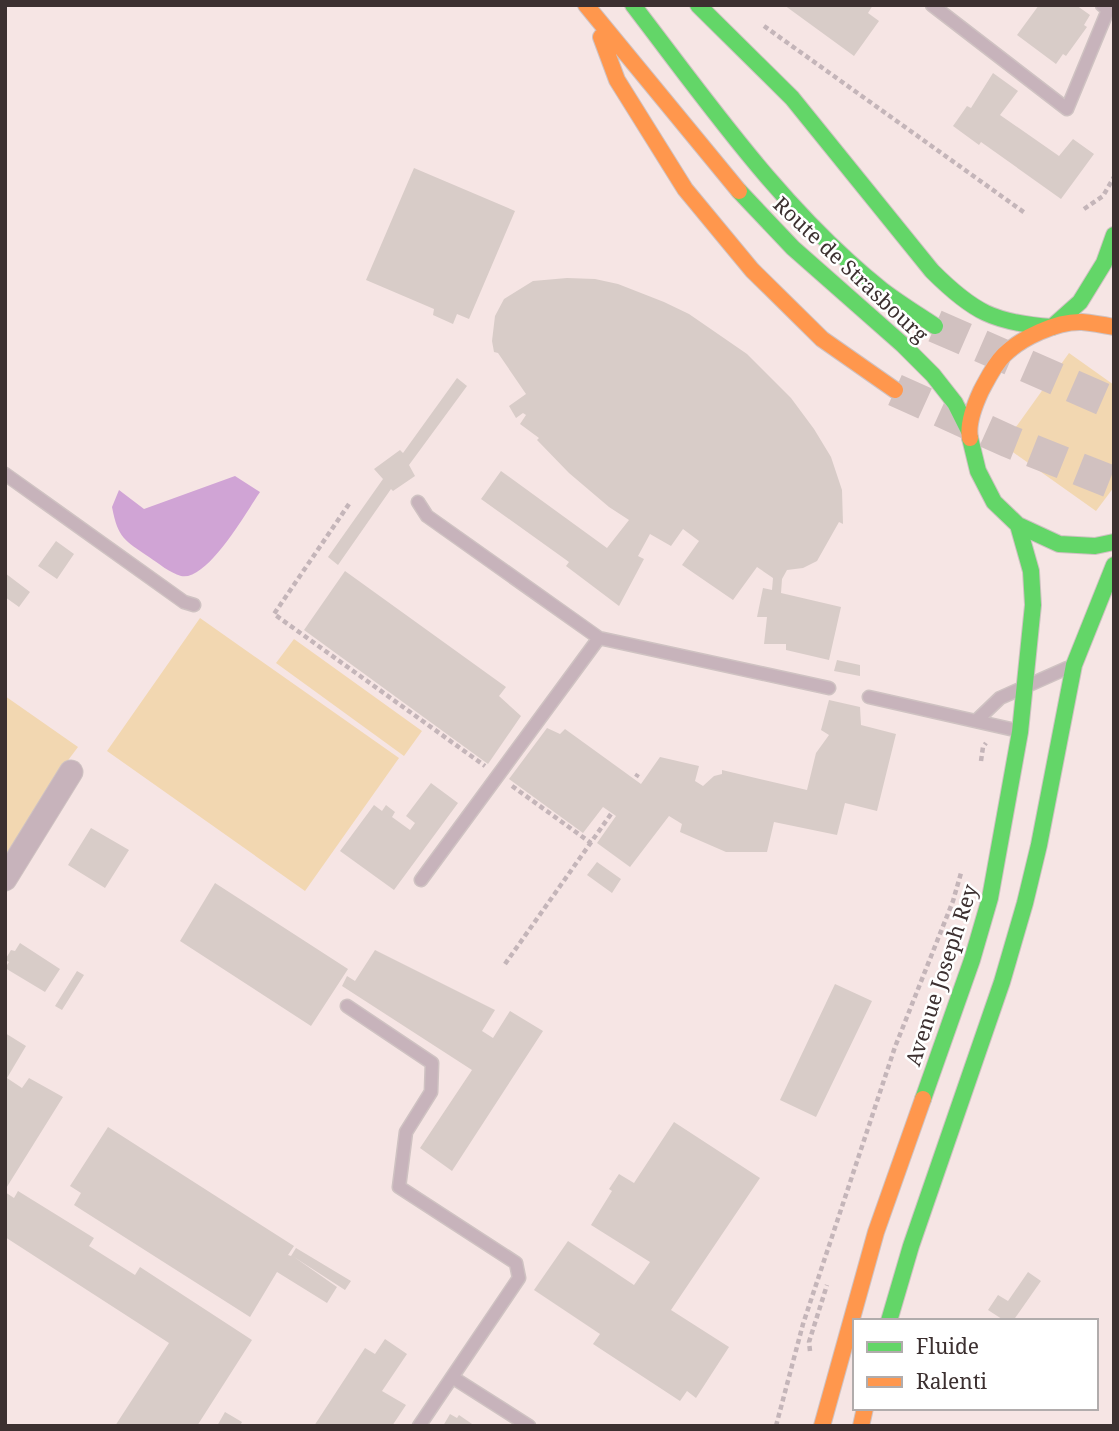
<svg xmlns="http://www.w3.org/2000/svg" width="1119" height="1431" viewBox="0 0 1119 1431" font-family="'Noto Serif',serif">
	<rect width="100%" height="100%" fill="#f6e5e4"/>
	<path fill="#f2d7b1" d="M1069,353l45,32v102l-18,24 -93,-66z
		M200,618l199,140 -94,133 -198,-140z
		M294,639l128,92 -18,25 -128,-93z
		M5,696l73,51 -12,16 -61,100z"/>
	<path fill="#d0a4d5" d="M235,476l25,16c-13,19 -53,90 -79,84 -11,-3 -23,-13 -32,-19 -25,-17 -31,-19 -37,-50l7,-17 25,19z"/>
	<path fill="#d8ccc8" d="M784,5h89l-5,8 11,8 -25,35z
		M1039,5h37l14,10 -6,10 3,2 -21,29 -3,-2 -7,10 -39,-29z
		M993,73l25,18 -18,24 59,41 14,-17 21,15 -33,45 -80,-57 -2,3 -26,-19 14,-20 4,2z
		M414,168l101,43 -46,108 -12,-5 -4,10 -20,-9 1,-6 -68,-29z
		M567,278l28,1 23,5 46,18 25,12 58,40 44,44 23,31 17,28 11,33 1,34 -4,-2 -22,39 -14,7 -16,2 -5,9 -1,14 60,14 -12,53 -43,-10v-6h-22l3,-27h-10l6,-29 9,2 1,-12 -16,-11 -24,33 -51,-35 17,-24 -16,-12 -12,17 -21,-12 -12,22 6,3 -25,47 -53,-40 3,-4 -88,-63 20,-28 106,77 22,-28 -20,-13 -40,-34 -32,-33 2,-2 -19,-14 6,-9 -3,-2 -7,5 -7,-12 17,-12 -28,-41 -4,-1 -2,-11 3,-25 9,-17 29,-18z
		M457,378l10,8 -58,79 6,11 -22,15 -2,-2 -53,76 -10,-8 55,-78 -9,-10 26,-19 3,3z
		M56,541l18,13 -17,25 -19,-13z
		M345,571l161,116 -7,9 22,20 -33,48 -184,-134z
		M5,573l25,19 -11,15 -14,-10z
		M837,660l23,5v11l-26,-5z
		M829,700l31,7 1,18 35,9 -19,77 -32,-8 -8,32 -63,-13 -7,30h-41l-46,-20 2,-8 -13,-8 -39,51 -33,-24 19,-27 -13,-9 -20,26 -74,-54 38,-51 13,6 5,-5 76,55 19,-27 39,9 -4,15 8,5 11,-10 8,-2v-4l85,20 9,-37 13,-18 -8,-5z
		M431,783l27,20 -64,87 -54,-39 34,-46 8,6 4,-6 9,7 -3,5 18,13 5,-7 -9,-7z
		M91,828l38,22 -24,38 -37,-23z
		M597,862l24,17 -9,14 -25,-18z
		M215,883l133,86 -37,57 -131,-85z
		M20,943l40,26 -15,23 -40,-24 4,-6 -4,-2 6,-10 4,1z
		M375,950l120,60 -13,21 11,7 17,-27 33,20 -91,140 -32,-23 52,-78 -130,-84 5,-10 8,5z
		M77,971l7,4 -22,35 -7,-4z
		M835,984l37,17 -56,116 -36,-17z
		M5,1033l21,13 -19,32 15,10 7,-10 34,19 -58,93z
		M674,1122l86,56 -89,132 58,37 -33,51 -9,-7 -7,10 -87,-57 7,-10 -66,-44 34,-49 66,44 16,-23 -59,-37 21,-34 -3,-2 10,-15 15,9z
		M108,1127l186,119 -6,9 3,1 5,-8 55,33 -6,9 -51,-33 43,30 -10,16 -50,-31 -27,45 -176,-112 7,-12 -11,-7z
		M18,1191l76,47 -5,8 46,29 5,-8 112,73 -55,86h-82l54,-83 -164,-106v-45l9,6z
		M1028,1272l13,9 -28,40h-8l-17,-11 10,-15 10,6z
		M385,1339l22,15 -25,37 24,14 -14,21h-78l51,-78 10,6z
		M225,1412l17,10 -2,4h-23z
		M450,1414l7,4 2,-3 16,11h-32z"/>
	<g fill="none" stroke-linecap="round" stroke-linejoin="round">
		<path stroke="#d1c1c0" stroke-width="33" stroke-dasharray="33 17" stroke-linecap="butt" d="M935,326l179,78
			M895,390l113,51 106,42"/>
		<g stroke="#cfc2c2" stroke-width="15">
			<path id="lane" d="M932,5l135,104 41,-99 -6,-5
				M5,474l179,128 10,3
				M418,502l9,14 172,122
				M869,697l150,34
				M976,721l24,-23 67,-30
				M421,880l178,-242 230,50
				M347,1006l85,57 -1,29 -25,40 -7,55 117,76 3,15 -100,148
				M452,1377l77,49"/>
		</g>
		<g stroke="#cfc2c2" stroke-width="25">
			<path id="street" d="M5,879l66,-107"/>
		</g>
		<g stroke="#cfc2c2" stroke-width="18">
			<path id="fast" d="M633,5c76,99 150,206 249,285 17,13 35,24 53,36
				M698,5l94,93 140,173c41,41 62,52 120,56
				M739,191l54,57 110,97 30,30 22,28 14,28
				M1052,327l28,-25 24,-39 10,-28
				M970,438l8,33 16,31 24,23 41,19 36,2 19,-4
				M923,1099l49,-139 18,-62 30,-166 13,-127 -2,-34 -13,-46
				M889,1321l22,-75 91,-264 23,-79 14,-58 35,-180 40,-100"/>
		</g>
		<g stroke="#cfc2c2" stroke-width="18">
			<path id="slow" d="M586,5l153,186
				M601,37l16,43 68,109 67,81 70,69 73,51
				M970,438c-3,-15 5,-34 11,-47 7,-13 13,-26 23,-36 17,-17 53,-34 78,-33 11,1 22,3 32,5
				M822,1426l54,-194 47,-133
				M861,1426l4,-18"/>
		</g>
		<path stroke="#c4b5b9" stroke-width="4.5" stroke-dasharray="5 3.5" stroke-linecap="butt" d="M764,26l261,187
			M1084,209l19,-13 11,-19
			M349,504l-75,110 211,152
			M981,761l2,-14 3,-4
			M636,777l2,-3
			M512,786l79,57
			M505,964l106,-150
			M810,1351l-1,-9 18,-57
			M776,1426l27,-102 92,-277 58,-146 8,-28"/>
		<use href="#lane" stroke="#c7b3bb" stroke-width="12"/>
		<use href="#street" stroke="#c7b3bb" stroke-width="23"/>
		<use href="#fast" stroke="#63d668" stroke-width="16"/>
		<use href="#slow" stroke="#ff974d" stroke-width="16"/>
	</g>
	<g text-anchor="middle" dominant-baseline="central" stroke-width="5" stroke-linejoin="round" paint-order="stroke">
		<g font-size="21" fill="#3c3030" stroke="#fff">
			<text transform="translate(851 269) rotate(43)">Route de Strasbourg</text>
			<text transform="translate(941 975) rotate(-72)">Avenue Joseph Rey</text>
		</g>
	</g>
	<rect width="1119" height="1431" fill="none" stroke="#3c3030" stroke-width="14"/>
	<rect x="853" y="1319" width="245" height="91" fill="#ffffff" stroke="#b1acac" stroke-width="2"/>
	<rect x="867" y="1342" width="35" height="10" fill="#63d668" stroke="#b1acac" stroke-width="2"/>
	<text x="916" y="1354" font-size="21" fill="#3c3030">Fluide</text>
	<rect x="867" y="1377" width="35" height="10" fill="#ff974d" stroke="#b1acac" stroke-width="2"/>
	<text x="916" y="1389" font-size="21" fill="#3c3030">Ralenti</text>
</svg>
